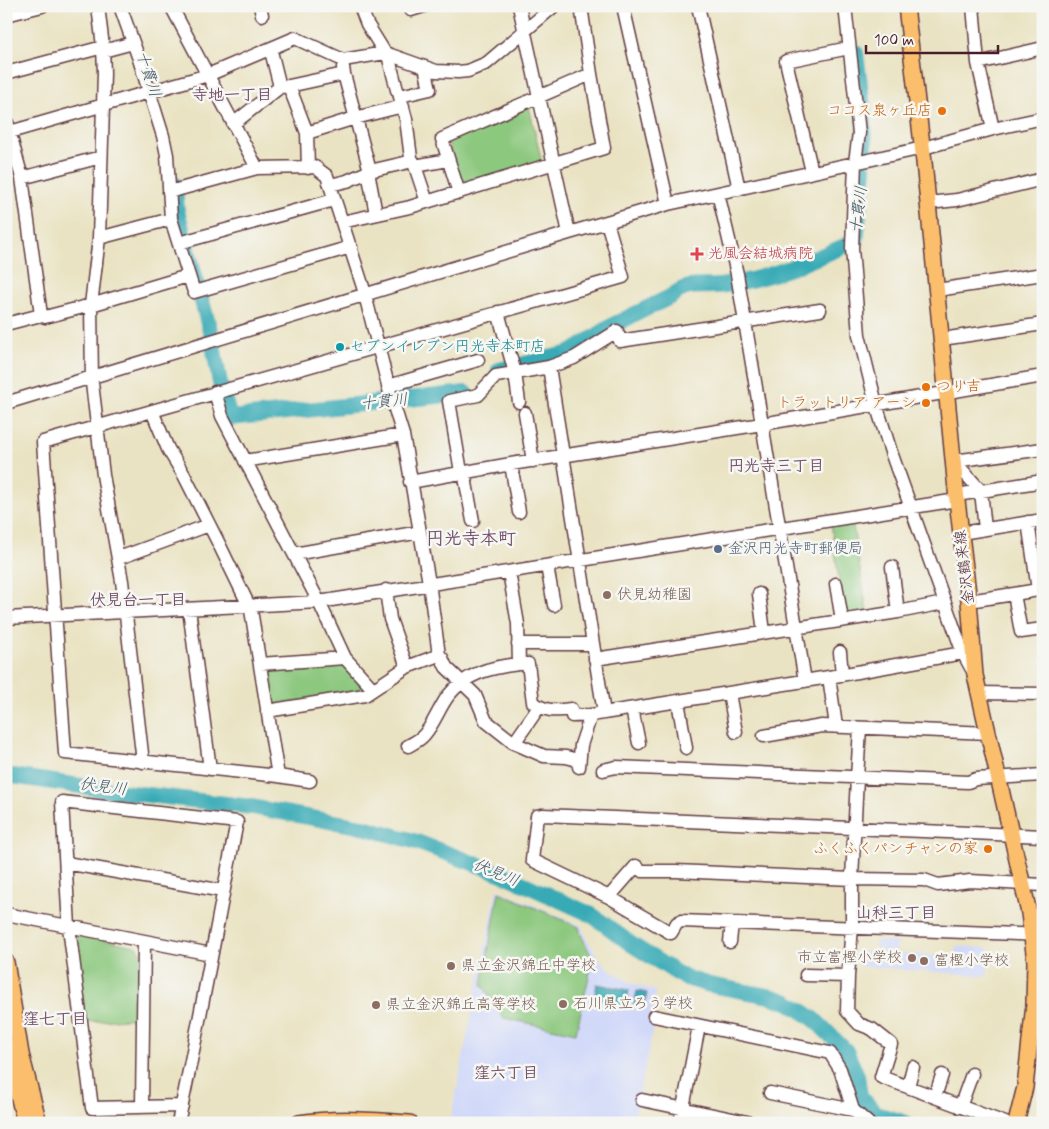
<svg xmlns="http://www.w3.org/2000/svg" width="1049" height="1129" viewBox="0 0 1049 1129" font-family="Mynerve,'Klee One',sans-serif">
	<rect width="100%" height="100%" fill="#f6f6f2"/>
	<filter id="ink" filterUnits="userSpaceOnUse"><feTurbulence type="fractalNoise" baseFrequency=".02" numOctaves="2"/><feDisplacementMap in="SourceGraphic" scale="10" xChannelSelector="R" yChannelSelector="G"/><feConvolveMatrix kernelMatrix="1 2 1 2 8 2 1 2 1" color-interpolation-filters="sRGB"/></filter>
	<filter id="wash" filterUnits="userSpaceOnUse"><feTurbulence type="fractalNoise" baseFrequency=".0096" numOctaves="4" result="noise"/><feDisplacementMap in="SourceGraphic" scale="20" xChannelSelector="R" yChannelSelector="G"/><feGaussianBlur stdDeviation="1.12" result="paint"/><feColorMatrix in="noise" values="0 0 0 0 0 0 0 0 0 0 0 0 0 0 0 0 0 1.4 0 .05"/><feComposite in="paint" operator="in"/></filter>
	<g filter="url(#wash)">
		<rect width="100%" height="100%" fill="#eae3c3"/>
		<path fill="#d1d9f9" d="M497,889l85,37 2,7 15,26 10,10 21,14 26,8 -6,27 5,2 -22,103 -183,-1z
			M876,941l21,1 -1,9 -7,-1v2l66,5 1,-11 33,2 -2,28 -128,-10 1,-15 22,2v-4l-7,-1z"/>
		<path fill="#8cc87e" stroke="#6b7454" d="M529,106l13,57 -80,23 -15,-46z
			M852,520l15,92 -23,5 -13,-93z
			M338,663l7,2 18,21 -2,4 -86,16 -5,-4 -6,-31 4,-5z
			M499,892l80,35 2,8 12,24 -17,74 -73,-15 -21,-34z
			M80,935l56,11 5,5 -2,67 -54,4 -10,-83z"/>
		<path fill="#39aab6" stroke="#426470" d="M597,984l32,6 -3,14 -32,-6z
			M637,991l10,2 -2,10 -2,-1 -1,5 -8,-1z"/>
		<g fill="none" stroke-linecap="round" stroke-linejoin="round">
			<path stroke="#39aab6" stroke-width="16" d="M856,53l7,55 2,40
				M175,185l2,26 34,123 9,49 10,35 236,-25
				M499,370l71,-17 45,-29 57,-28c16,-15 34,-7 54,-11 45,-7 89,-26 130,-44l8,-71
				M6,775l108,16 138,16 111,20 51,14 88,33 90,41 39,29 52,33 27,8 59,11 19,6 26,17 32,32 11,24 3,21 16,18 30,9"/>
		</g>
	</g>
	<g filter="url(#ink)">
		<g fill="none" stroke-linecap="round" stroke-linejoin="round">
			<g stroke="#623c42" stroke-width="15">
				<path id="minor" d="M120,6l19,53 24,77 4,19 4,64 23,73 157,-45
					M171,6l86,162
					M260,6l2,9
					M360,6l7,18 18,29
					M410,6l1,4 13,-4
					M519,6l50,227
					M623,6l45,198
					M698,6l41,183
					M845,6l14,127 -4,29 -3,86 7,87 17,69 15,48 72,201 11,20
					M973,6l5,57 15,66
					M6,15l36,-9
					M268,50l4,5 8,32
					M103,51l30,-8
					M388,55l9,35 2,3 7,26 5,39 4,8 12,36
					M978,63l65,-15
					M6,73l97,-26
					M344,74l26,97 -1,6 7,37
					M289,86l18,47
					M400,96l30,-7 -5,-22
					M6,119l16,59 79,-21
					M233,124l47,-37 9,-1 55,-12 -1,-7
					M10,132l198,-57 87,-37 48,22 42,-7 51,18 22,1 10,-1 19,-8 67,-57
					M415,166l33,-6
					M308,168l-1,-35 48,-15 48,-12
					M812,172l-26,-111 63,-13
					M22,178l19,137
					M330,185l17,-4 23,-10 43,-10
					M169,192l88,-24 58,-1 12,9 36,111 27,106 13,42 26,148 10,72 3,3 4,9 29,28 11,26 28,22 30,13 22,1 12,3
					M459,193l-17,-54 149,-65
					M718,193l19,81 68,407
					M928,203l29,-3 86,-21
					M342,222l68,-15 194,-59 -13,-74 -10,-68
					M99,238l72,-19
					M179,243l155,-43
					M937,290l106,-16
					M498,312l17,61 34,-6 55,346
					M6,324l35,-9 4,2 46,-12 8,-67 5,-165 -1,-26 -5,-41
					M942,339l101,-15
					M549,367l25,-9 43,-27 3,10 200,-31
					M388,386l90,-26
					M215,392l7,24 97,186 26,56 28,31
					M6,403l563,-170 99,-29 255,-56 70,-19 50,-11
					M152,411l16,38 16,26 35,69 32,66 27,166 32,5
					M525,413l8,48
					M245,461l158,-26
					M954,461l89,-12
					M954,461l27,30 4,38
					M511,464l8,48
					M461,472l-12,-71 29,-6 18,-19 19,-3 4,29
					M464,472l9,49
					M410,482l101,-18 251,-40 281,-48
					M957,495l86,-14
					M961,533l82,-13
					M294,554l126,-22
					M119,558l90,-33
					M547,566l7,39
					M892,567l6,45
					M509,572l9,52 1,40h9l5,38c12,10 23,9 38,7l1,7 19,-1
					M836,584l6,36
					M386,590l4,29 17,48
					M759,594l5,38
					M1014,594l24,-4 -10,-68
					M969,601l45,-7 7,38 22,-3
					M189,609l21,160
					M6,618l313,-16 638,-102
					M518,644h75
					M840,652l2,23
					M595,659l303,-47 46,-9
					M260,664l85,-6
					M829,677l7,49
					M729,693l7,39
					M980,693l63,1
					M678,701l8,47
					M632,709l7,34
					M267,711l98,-16 42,-28 32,-12
					M860,728l-3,50 -5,101v48l-4,49 -1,35 12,13 13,5 19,15 -10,33 124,46
					M764,736l58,-10 167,7
					M514,743l25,-36
					M408,746c5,-3 12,-6 16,-11 10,-11 15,-27 24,-39 18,-23 43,-29 71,-32
					M143,762l-21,-181 -19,-106 -11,-92 -1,-78 97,-29
					M579,767l2,-22 10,-30 238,-38 134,-24
					M603,770l13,-3 352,15 8,-3 67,-4
					M278,776l-213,-23 -22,-311 580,-165 -16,-55
					M1043,836l-500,-21 -6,1 -5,44 77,37 27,-31 6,5h34l176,8 72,1 14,5 32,-4 73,4
					M66,863l157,28
					M609,897l62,36 6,-10 4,-2 362,14
					M6,914l205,40
					M730,942l2,-19
					M806,975l42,1
					M654,1016l176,37 10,16 13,41 15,13
					M908,1087l5,-20
					M770,1093l83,17
					M935,1097l7,-22
					M642,1100l110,23
					M142,1107l2,-166
					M960,1107l12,-33
					M178,1123c22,-100 39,-201 59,-301l-175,-20 7,125 23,181 90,-2
					M680,1123l19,-97"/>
			</g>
			<g stroke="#623c42" stroke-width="18">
				<path id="major" d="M906,6l18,156 33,338 12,101 6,74 54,238 6,48 -1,43 -9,83 -9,36
					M6,962l15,92 18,69
					M6,1046l19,77
					M299,1123c36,-6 75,-3 111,0"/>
			</g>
			<use href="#minor" stroke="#fff" stroke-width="12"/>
			<use href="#major" stroke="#fabe6d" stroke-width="15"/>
		</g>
	</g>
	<g fill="#e8710a" stroke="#f6f6f2" stroke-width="2">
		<circle cx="942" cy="111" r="5"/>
		<circle cx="926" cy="387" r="5"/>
		<circle cx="926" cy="403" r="5"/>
		<circle cx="988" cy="849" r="5"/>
	</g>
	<path fill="#e0444e" stroke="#f6f6f2" stroke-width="2" d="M694.5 246.5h5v5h5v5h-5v5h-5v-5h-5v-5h5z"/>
	<circle fill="#0f9aa8" stroke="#f6f6f2" stroke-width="2" cx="340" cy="347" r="5"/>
	<circle fill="#5c6f8a" stroke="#f6f6f2" stroke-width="2" cx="718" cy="549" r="5"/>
	<g fill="#8d6e63" stroke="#f6f6f2" stroke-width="2">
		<circle cx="607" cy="595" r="5"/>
		<circle cx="912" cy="958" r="5"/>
		<circle cx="924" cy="961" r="5"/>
		<circle cx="451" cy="966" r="5"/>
		<circle cx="563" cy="1004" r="5"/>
		<circle cx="376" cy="1005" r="5"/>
	</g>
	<g text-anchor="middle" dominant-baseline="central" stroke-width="5" stroke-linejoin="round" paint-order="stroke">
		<g font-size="15" fill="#c56008" stroke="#f6f6f2" text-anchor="end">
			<text x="932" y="111">ココス泉ヶ丘店</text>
			<text x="936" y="387" text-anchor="start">つり吉</text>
			<text x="916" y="403">トラットリア アーシ</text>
			<text x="978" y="849">ふくふくパンチャンの家</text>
		</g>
		<g font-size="15" fill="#be3a42" stroke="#f6f6f2" text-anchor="start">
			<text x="708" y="254">光風会結城病院</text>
		</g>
		<g font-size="15" fill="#0d838f" stroke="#f6f6f2" text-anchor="start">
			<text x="350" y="347">セブンイレブン円光寺本町店</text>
		</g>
		<g font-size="15" fill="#4e5e75" stroke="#f6f6f2" text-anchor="start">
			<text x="728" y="549">金沢円光寺町郵便局</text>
		</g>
		<g font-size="15" fill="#4a1f2b" stroke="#f6f6f2">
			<text transform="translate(965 567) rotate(-97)">金沢鶴来線</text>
		</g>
		<g font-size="15" fill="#785e54" stroke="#f6f6f2" text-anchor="start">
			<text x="617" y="595">伏見幼稚園</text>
			<text x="902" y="958" text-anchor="end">市立富樫小学校</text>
			<text x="934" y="961">富樫小学校</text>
			<text x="461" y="966">県立金沢錦丘中学校</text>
			<text x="573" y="1004">石川県立ろう学校</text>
			<text x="386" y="1005">県立金沢錦丘高等学校</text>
		</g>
		<g font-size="16" font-style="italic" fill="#435763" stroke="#f6f6f2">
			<text transform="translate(148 74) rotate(72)">十貫川</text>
			<text transform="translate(859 210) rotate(-83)">十貫川</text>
			<text transform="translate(384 402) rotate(-6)">十貫川</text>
			<text transform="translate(103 787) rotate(7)">伏見川</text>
			<text transform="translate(496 873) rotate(22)">伏見川</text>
		</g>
		<g font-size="16" font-weight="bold" fill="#724e6a" stroke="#f6f6f2">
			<text x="232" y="95">寺地一丁目</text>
			<text x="776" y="466">円光寺三丁目</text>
			<text x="138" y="600">伏見台一丁目</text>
			<text x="896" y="913">山科三丁目</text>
			<text x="55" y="1019">窪七丁目</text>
			<text x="506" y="1073">窪六丁目</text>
		</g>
		<g font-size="18" font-weight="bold" fill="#724e6a" stroke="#f6f6f2">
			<text x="471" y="539">円光寺本町</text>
		</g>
	</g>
	<rect width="1049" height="1129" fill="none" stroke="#f6f6f2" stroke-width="25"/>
	<path d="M866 45v8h132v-8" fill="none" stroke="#4a1f2b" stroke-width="2.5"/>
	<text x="874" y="45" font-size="15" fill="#4a1f2b" stroke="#f6f6f2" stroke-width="4" paint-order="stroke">100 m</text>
</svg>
